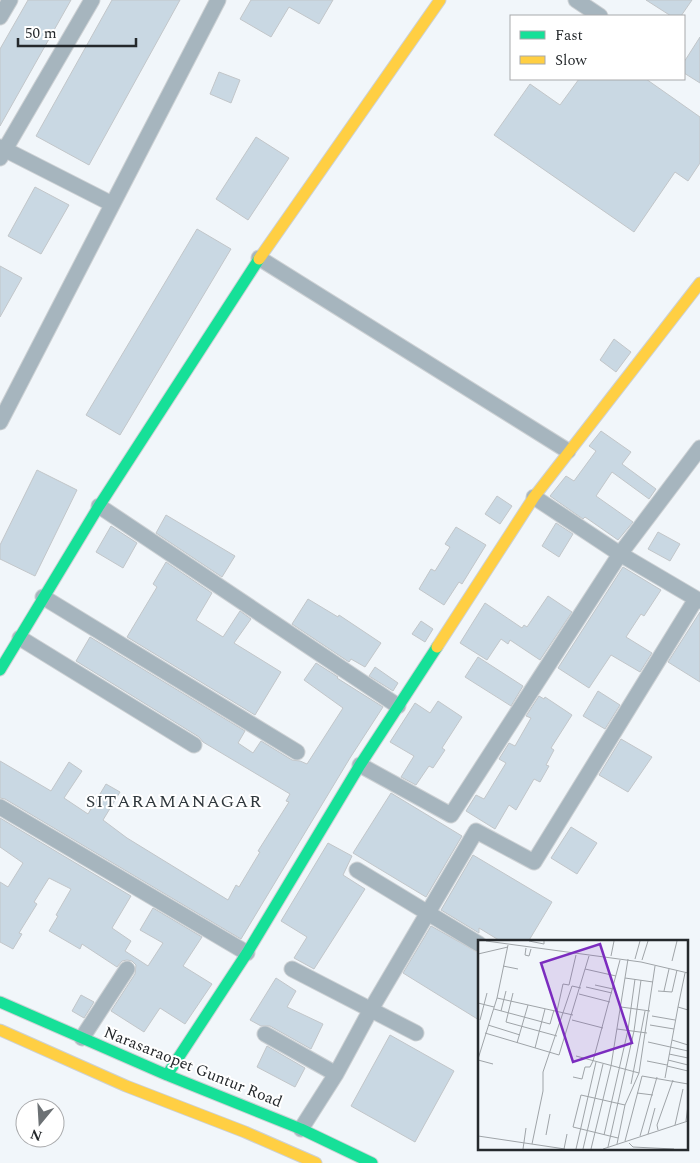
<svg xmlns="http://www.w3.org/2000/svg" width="700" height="1163" viewBox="0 0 700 1163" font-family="Spectral,serif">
	<rect width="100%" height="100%" fill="#f1f6fa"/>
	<path fill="#c9d8e3" stroke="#c2c6c9" d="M28,0h43l-71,126v-77z
		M112,0h68l-91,165 -53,-29z
		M251,0h82l-14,24 -30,-17 -18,30 -31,-18z
		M646,0h46l-11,16h-10z
		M700,37v46l-16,-10v-11z
		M219,72l21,8 -9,23 -21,-9z
		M579,79h67l54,38v46l-12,18 -13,-9 -41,60 -140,-97 36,-51 30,21z
		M256,137l33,21 -41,62 -32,-21z
		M35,187l34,18 -28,49 -33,-18z
		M197,229l34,20 -111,186 -34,-20z
		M0,266l22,12 -22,39z
		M614,339l17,13 -15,20 -16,-12z
		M601,431l30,21 -9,12 34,25 -7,10 -37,-27 -16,24 37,26 -15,18 -33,-23 -2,2 -33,-23 16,-20 8,5 22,-30 -7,-5z
		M37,470l40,20 -42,86 -35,-17v-14z
		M497,496l15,10 -12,18 -15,-10z
		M166,515l69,41 -13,21 -66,-44z
		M556,523l17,11 -14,23 -17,-11z
		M111,526l26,17 -14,25 -27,-16z
		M456,527l30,18 -24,39 -3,-2 -15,23 -25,-16 12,-20 4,2 15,-24 -5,-3z
		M658,532l22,12 -10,17 -22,-12z
		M166,562l46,31 -16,27 27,17 17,-26 11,8 -17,24 47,29 -26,43 -128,-78 30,-50 -4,-3z
		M623,567l38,23 -17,26 -3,-2 -15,23 26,16 -12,19 -29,-17 -22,33 -31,-20z
		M548,596l24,16 -32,48 -30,-20 -2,4 -7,-5 -14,21 -27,-17 25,-40 37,25 2,-3 3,2z
		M308,599l30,18 1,-2 42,28 -16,24 -14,-8 -2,3 -57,-38z
		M700,612v70l-32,-20z
		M421,621l12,8 -8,13 -13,-8z
		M90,637l155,94 -7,12 15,10 8,-12 31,19 8,1 7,3 36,-56 -39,-28 12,-17 22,14 -1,1 46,29 -33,51 -109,181 -236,-140 -5,-1v-37l51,30 18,-29 13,9 -18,27 24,16 18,-30 14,8 -17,28 24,18 101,62 8,-15 3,2 21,-35 -2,-1 31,-49 -3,-1 4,-7 -87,-52 -4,-5 -123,-76z
		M478,657l45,29 -12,20 -46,-29z
		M375,667l23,16 -5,8 -24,-15z
		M598,691l22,14 -15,24 -22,-13z
		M539,696l5,3 1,-2 27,18 -21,33 3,2 -8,15 3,1 -9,16 -6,-3 -18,31 -7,-5 -14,24 -29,-18 10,-16 8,4 22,-36 -7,-4 10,-16 6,3 16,-28 -5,-2z
		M438,701l24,16 -20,31 3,2 -12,18 -4,-2 -13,19 -15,-8 13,-21 -24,-14 25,-39 15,10z
		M621,739l31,18 -24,35 -29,-17z
		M391,793l71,43 -36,61 -73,-44z
		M0,818l131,78 -19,32 19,13 -6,10 23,15 15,-23 -23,-13 13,-22 49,29 -19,29 29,18 -27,40 -25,-16 -16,24 -33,-21 24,-37 1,-9 -4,-4 -5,-1 -5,1 -5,6 -35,-23 -2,5 -31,-18 9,-15 -2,-1 15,-26 -22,-11 -15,24 3,2 -18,29 3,1 -9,15 -13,-7v-60l8,5 15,-24 -23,-16z
		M571,827l26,16 -20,31 -26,-16z
		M328,843l24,13 -9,19 22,14 -51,80 -20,-11 13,-21 -26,-16z
		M473,855l79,47 -24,40h-26l-23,-14v5l-38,-23z
		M431,926l48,27v67l-76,-47z
		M276,978l20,13 -9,16 36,17 -12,25 -41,-23h-9l-11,-6z
		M81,995l13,7 -10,16 -12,-7z
		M390,1035l64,36 -39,71 -64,-36z
		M267,1046l38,22 -10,19 -38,-20z"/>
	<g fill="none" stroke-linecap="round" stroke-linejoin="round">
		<g stroke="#cdd1d4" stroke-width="17">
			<path id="street" d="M576,0l24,16
				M0,17l10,-17
				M0,147l112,57
				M0,158l92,-158
				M259,258l309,193
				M0,422l218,-422
				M534,497l86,57 80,47
				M99,506l299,200
				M43,597l254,155
				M20,638l174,107
				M360,765l91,50 169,-261 80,-106
				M0,807l247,146
				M357,870l122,74
				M292,969l124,64
				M265,1034l71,40
				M82,1038l45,-69
				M301,1129l35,-55 34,-63 106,-180 58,31 162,-263"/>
		</g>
		<g stroke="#cdd1d4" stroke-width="13">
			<path id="fast" d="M0,670l99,-164 160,-247
				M0,1002l167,73 134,54 71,34
				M167,1075l80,-122 113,-188 77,-118"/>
		</g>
		<g stroke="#cdd1d4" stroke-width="13">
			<path id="slow" d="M259,259l181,-259
				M437,647l97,-150 166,-214
				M0,1030l126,56 119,46 71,31"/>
		</g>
		<use href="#street" stroke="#a6b5be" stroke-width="15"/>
		<use href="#fast" stroke="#16e098" stroke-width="11"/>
		<use href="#slow" stroke="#ffcf43" stroke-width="11"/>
	</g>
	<g text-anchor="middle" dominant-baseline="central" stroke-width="4" stroke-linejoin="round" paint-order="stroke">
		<g font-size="16" fill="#25292c" stroke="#fff">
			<text transform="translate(193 1067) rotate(22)">Narasaraopet Guntur Road</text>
		</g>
		<g font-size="18" letter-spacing="1" fill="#30383d" stroke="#fff">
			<text x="174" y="801">SITARAMANAGAR</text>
		</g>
	</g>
	<g transform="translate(478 940)">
		<rect width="210" height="210" fill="#f1f6fa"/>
		<path fill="none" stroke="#9fa4a8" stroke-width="1" d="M8,1l155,21 47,11M51,1l15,3v-3M48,8l-1,7 4,1 2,-7M0,14l30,-7M133,16l3,-15M157,19l5,-18M164,20l6,-19M194,21l5,-20M25,26l15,3M107,29l31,7M147,38l28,4M117,45l18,4M108,47l26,6M180,51l14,1 5,-22M186,51l5,-22M35,53l-7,29 51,14M101,54l31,8M19,58l76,17M0,63l16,4M143,67l29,4M200,67l7,-34M16,69l56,15 4,-14M23,71l5,-20M79,71l6,-27 6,1 7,-30M174,76l23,4M2,80l7,-27M94,80l31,8M10,85l32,10M172,85l24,4M139,89l30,4M7,93l74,22 30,-99M194,100l16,5M170,102l40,9M39,103l11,-38M57,108l10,-39M191,114l19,4M98,116l63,17M0,119l19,-61 11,-53M0,120l15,4M190,120l20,5M169,121l20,4M189,126l21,5M95,137l9,2 3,-12h5l3,-6 27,-101M187,138l13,-71 10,3M153,144l14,-73M159,153l16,2M208,181l2,-16M197,185l8,-36M180,190l-1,-5 16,-45M170,194l7,-26M68,195l4,-21M126,195l24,-105 7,-51M0,196l87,13M162,196l17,-59M140,198l-45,-11 8,-32 44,10M147,201l17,-65 46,8M151,203l4,4 41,2M54,204l11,-53v-19l29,-86 9,2M139,204l8,-39 14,-32 16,-107M130,207l26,-116 7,-51M45,209l3,-21M86,209l3,-15M98,209l20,-87M105,209l20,-85M113,209l20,-83 17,-107M125,209l85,-28"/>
		<path fill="#7b2cbf" fill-opacity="0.15" stroke="#7b2cbf" stroke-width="2.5" d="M122,4l32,99 -59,19 -32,-99z"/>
		<rect width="210" height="210" fill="none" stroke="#25292c" stroke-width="2.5"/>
	</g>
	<rect x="510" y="15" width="175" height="65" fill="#ffffff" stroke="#a8a9ab"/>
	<rect x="520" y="31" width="25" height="8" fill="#16e098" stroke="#a8a9ab"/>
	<text x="555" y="40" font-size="15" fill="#25292c">Fast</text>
	<rect x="520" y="56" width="25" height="8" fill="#ffcf43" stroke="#a8a9ab"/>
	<text x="555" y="65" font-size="15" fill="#25292c">Slow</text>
	<g transform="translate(40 1123) rotate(198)"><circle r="24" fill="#ffffff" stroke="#a8a9ab"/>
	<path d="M0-4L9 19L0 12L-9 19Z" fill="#6c7174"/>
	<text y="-8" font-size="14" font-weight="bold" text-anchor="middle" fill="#25292c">N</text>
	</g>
	<path d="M18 38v8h118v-8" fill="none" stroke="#25292c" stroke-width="2.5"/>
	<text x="25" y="38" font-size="15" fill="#25292c" stroke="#ffffff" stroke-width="4" paint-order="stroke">50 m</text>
</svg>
